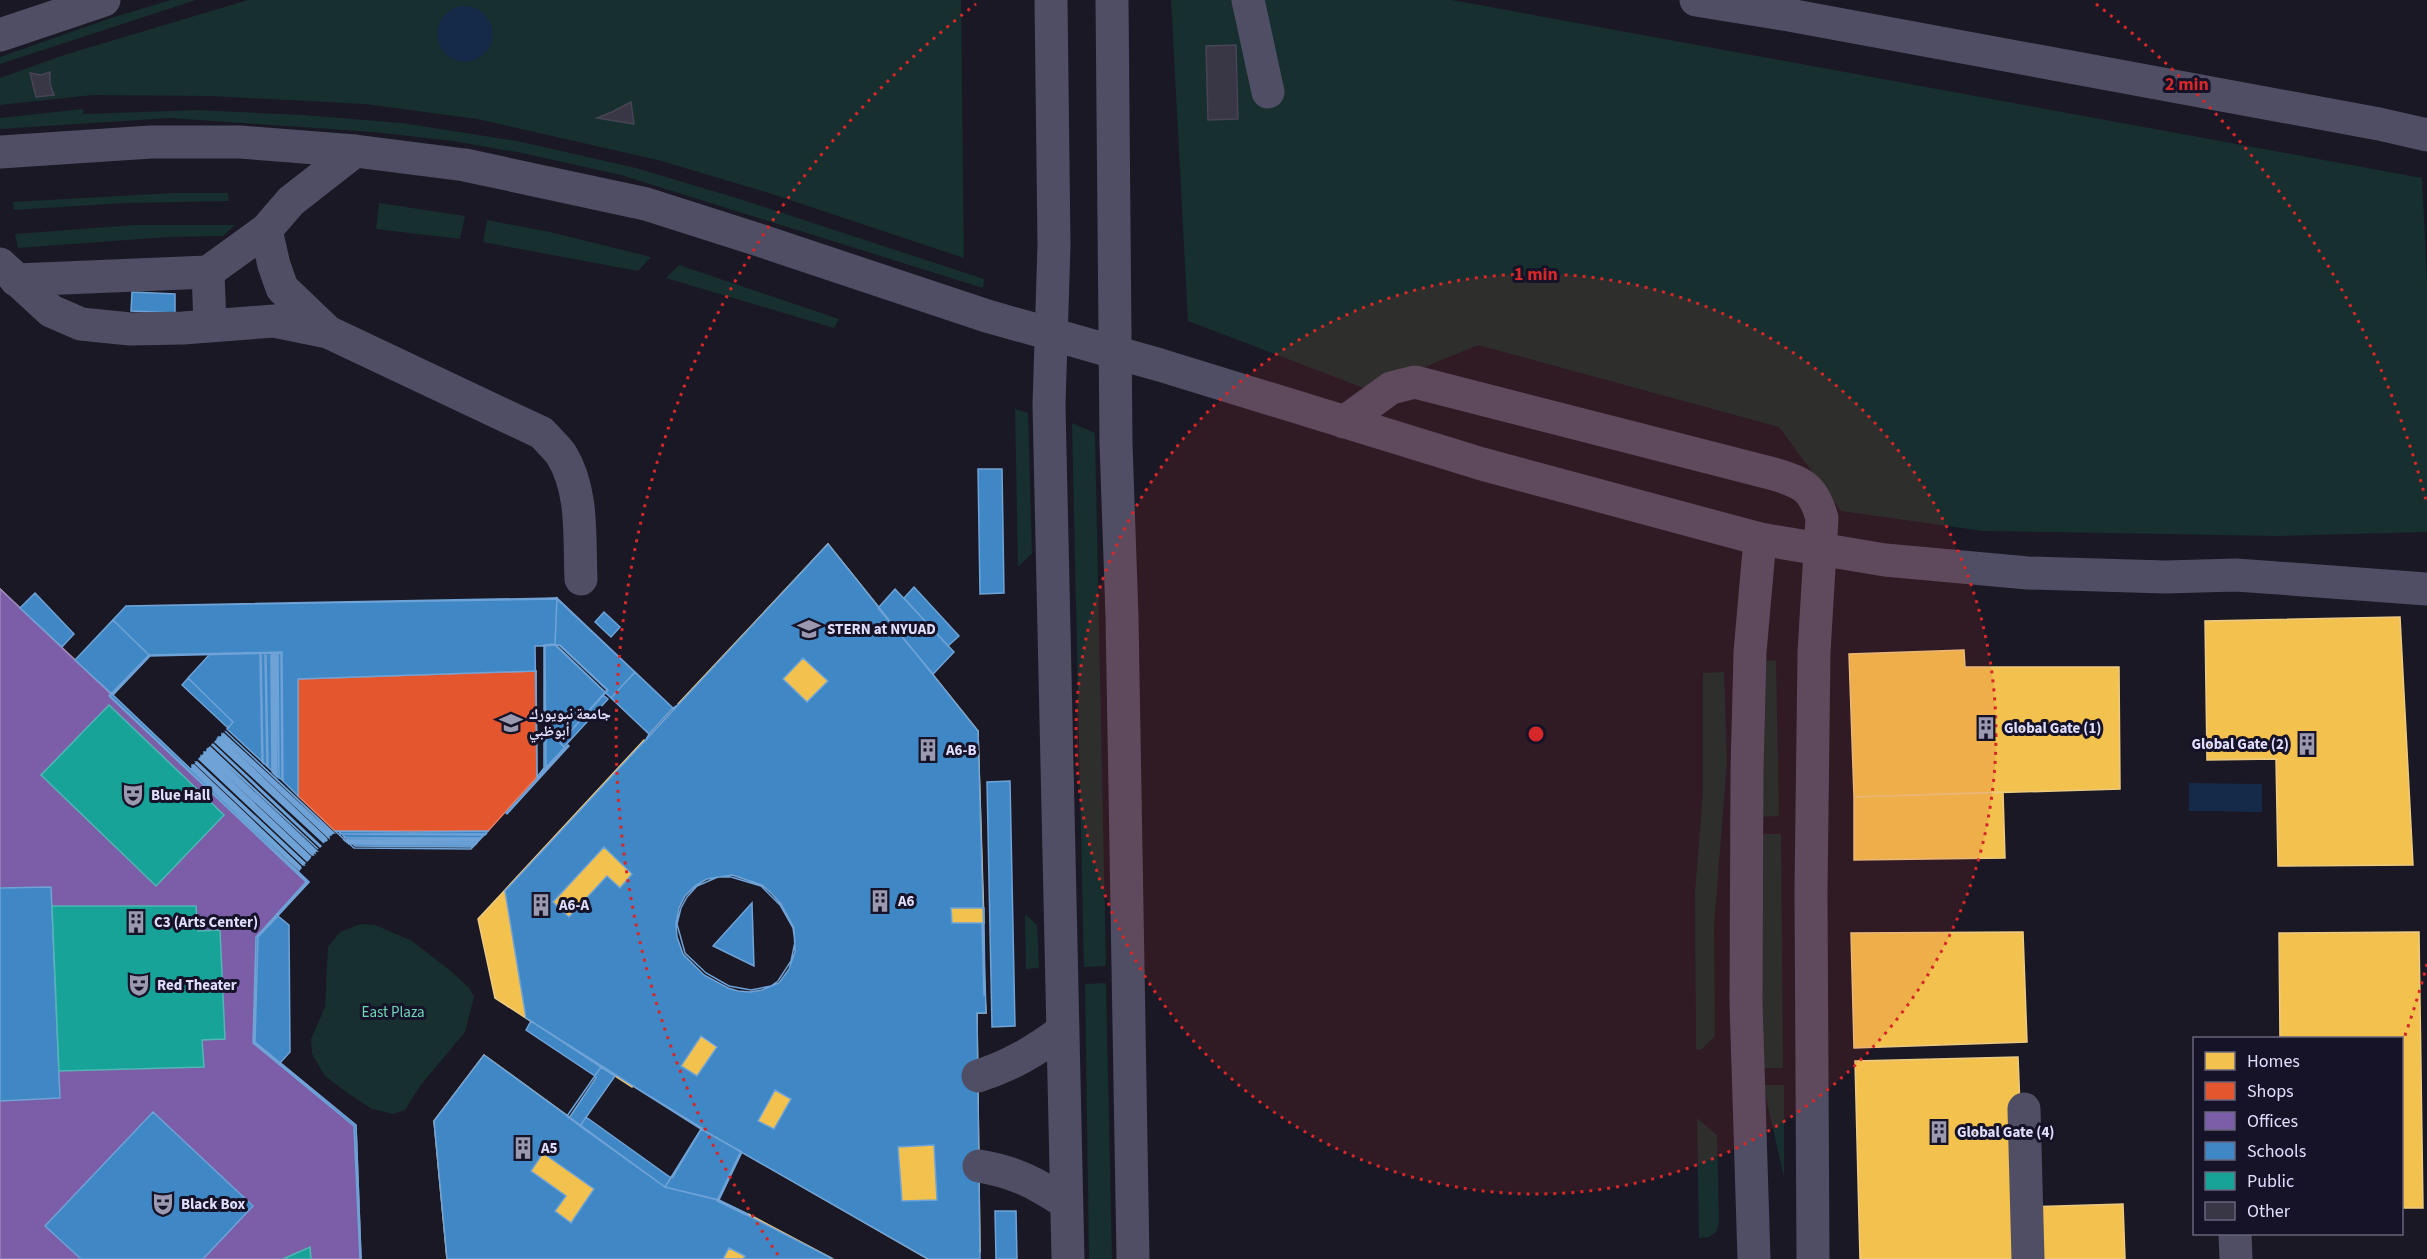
<svg xmlns="http://www.w3.org/2000/svg" width="2427" height="1259" viewBox="0 0 2427 1259" font-family="'Source Sans 3','Noto Naskh Arabic',sans-serif">
	<rect width="100%" height="100%" fill="#1a1824"/>
	<path fill="#172f2e" d="M171,0h25l-196,64v-7l111,-39z
		M248,0h713l3,258 -198,-66 -108,-32 -181,-41 -112,-15 -156,-8 -116,-1 -93,10v-27l64,-23z
		M1171,0h281l970,178 5,103v251l-149,4 -295,-5 -142,-20 -62,-84 -301,-82 -109,45 -181,-69z
		M83,109v5l114,-4 106,5 99,8 115,18 119,27 107,32 241,79 -1,9 -362,-113 -99,-22 -69,-12 -80,-9 -203,-14 -170,11v-11z
		M171,193h57l1,8 -103,2 -112,7 -1,-8z
		M379,203l86,13 -5,23 -84,-10z
		M487,220l63,12 101,25 -13,14 -155,-29z
		M134,225h101l-12,11 -55,1 -150,11 -3,-14z
		M679,265l160,54 -5,9 -168,-50z
		M1015,409l13,4 4,140 -14,14z
		M1072,423l23,10 11,533 -22,1z
		M1776,660l3,156 -21,1 -4,-155z
		M1724,672l3,90 -13,163 1,111 -14,14 -5,-1 -1,-157 8,-99v-120z
		M1757,834h24l2,234h-22z
		M1025,914l12,11 2,43 -13,1z
		M360,924l15,1 37,16 40,31 17,16 5,9 -9,35 -45,54 -15,24 -12,4 -21,-5 -26,-17 -21,-16 -13,-22 -1,-15 14,-32 3,-60 12,-15z
		M1106,983l6,276h-23l-4,-275z
		M1763,1085h21v92z
		M1697,1118l20,17 2,87 -3,10 -7,5 -10,1z"/>
	<path fill="#152a48" d="M437 34a28 28 0 1 1 56 0a28 28 0 1 1-56 0Z
		M2189,783l73,1v28l-73,-1z"/>
	<path fill="#f2c14e" stroke="#edca82" stroke-width="1.5" d="M828,544l150,187 6,192h-38v7l-55,-1 -1,-115 11,-1v-32l-75,-96 -78,85 -70,-66z
		M0,589l75,71 -75,81z
		M2400,617l13,248 -135,1 -2,-107 -69,1 -2,-139z
		M1964,650l1,17h154l1,122 -266,8 -5,-143z
		M644,740l63,58 -88,91 -7,-6 -38,40 5,34 138,90 -31,46 -40,-27 -14,21 -137,-89 -17,-79z
		M2003,792l2,66 -151,2v-63z
		M2023,932l4,110 -173,6 -3,-115z
		M2419,932l4,276h-21v-170h-122l-1,-105z
		M985,995l1,18h-9l3,239 -33,-2 -5,9h-14l-186,-107 33,-62 116,64v-44h6l-11,-111z
		M484,1055l181,132 -48,72 -90,-64 4,64h-84l-13,-138z
		M2018,1057l6,150 99,-3 2,55h-265l-5,-198z
		M748,1214l85,45h-110z
		M0,1228l32,31h-32z"/>
	<path fill="#e4572e" stroke="#e3806c" stroke-width="1.5" d="M536,671l1,106 -49,54h-153l-37,-35v-117z"/>
	<path fill="#7b5ea7" stroke="#9984c0" stroke-width="1.5" d="M0,589l309,293 -51,55 -3,105 101,83 5,134h-361z"/>
	<path fill="#3f88c5" stroke="#6fa2d6" stroke-width="1.5" fill-rule="evenodd" d="M132,292l43,2v19l-44,-2z
		M978,469h24l2,124 -24,1z
		M828,544l150,187 8,282h-9l3,246h-52l-227,-130 -175,-111 -21,-127zM718,877h13l30,9 19,19 13,23 2,14 -4,19 -13,20 -7,5 -20,4 -22,-4 -23,-13 -21,-20 -8,-29 4,-16 6,-11 10,-11z
		M914,587l45,49 -11,10 -44,-48z
		M895,589l59,63 -21,22 -55,-66z
		M35,593l39,41 -12,13 -42,-39z
		M557,598l-2,46 -10,2 1,122 -9,9 -1,-106 -238,8v117l-16,-16 -1,-127 -131,3 -37,-36 13,-14z
		M557,598l116,110 6,-4 -5,5 -117,-110 -431,7 -51,54 51,-54z
		M557,598l78,74 -24,26 -56,-53z
		M604,612l16,15 -9,10 -16,-15z
		M113,620l37,36 -37,39 -38,-35z
		M555,644l95,91 -5,6 4,-7 -38,-36 -56,-53 -10,1 1,122 -9,9 7,-9v-123z
		M559,645l49,45 -48,53 47,-53z
		M560,645l48,45 -48,53 5,4 -28,30 -2,-131z
		M282,652l1,129 15,15 -16,-16 -1,-127 -131,3 -37,39 196,187 -51,55 -3,105 101,83 5,134 -7,-133 -100,-84 2,-105 51,-55 -197,-186 39,-41z
		M281,653l1,127 1,1 -56,-52 6,-7 -45,-44 22,-24z
		M265,654h1l2,113 -1,-1z
		M273,654h1l1,121 -1,-1z
		M275,654h1l1,123 -1,-1z
		M277,654h1l1,125v-1z
		M149,655l-39,41 197,186 -51,55 -2,105 100,84 6,133 -6,-133 -101,-83 3,-106 50,-55 -197,-186z
		M260,655h1l2,108 -1,-1z
		M271,655h1l1,118 -1,-1z
		M803,658l25,23 -21,21 -24,-23z
		M635,672l38,36 -24,26 -38,-36z
		M188,678l45,44 -5,6 -46,-43z
		M603,695l5,4 -44,48 -4,-4z
		M225,731l109,102h-1z
		M223,733l109,101 -1,1z
		M222,734l108,102 -108,-101z
		M221,736l108,101v1z
		M219,737h1l107,102z
		M218,738l109,102 -1,1 -109,-102z
		M217,740l108,102 -109,-101z
		M216,741l108,102 -109,-101z
		M213,744l108,102 -1,1 -108,-102z
		M568,745l1,1 -62,68 -1,-1z
		M210,747l108,102 -109,-101z
		M208,749l109,102h-1l-108,-101z
		M207,750l108,102v1l-108,-102z
		M205,752h1l108,102z
		M204,753l109,102h-1l-108,-101z
		M203,755l108,102 -109,-101z
		M201,756l109,102 -1,1 -108,-102z
		M200,758l108,102 -1,1 -108,-102z
		M196,762h1l108,101 -1,1z
		M195,763l109,102h-1z
		M193,765h1l107,102z
		M192,766l109,102 -1,1 -108,-102z
		M191,768l108,101v1z
		M1010,781l5,245 -23,1 -5,-245z
		M335,831l77,1 76,-1 -17,18 -117,-1z
		M335,831h3l17,15 116,1 17,-16 -17,18 -117,-1z
		M338,834h148l-1,1z
		M342,838h139l-1,1z
		M344,840h135l-134,1z
		M346,842h131l-129,1z
		M348,844h128l-1,1z
		M604,847l28,27 -12,14 -13,-12 -38,41 -16,-15z
		M732,875l30,10 10,9 9,10 13,24 1,24 -6,17 -10,14 -17,7 -12,2 -12,-1 -10,-3 -24,-13 -21,-21 -6,-17 -1,-13 3,-16 6,-12 11,-11 11,-6zM718,877h13l30,9 19,19 13,23 2,14 -4,19 -13,20 -7,5 -20,4 -22,-4 -23,-13 -21,-20 -8,-29 4,-16 6,-11 10,-11z
		M51,887l9,211 -60,3v-213z
		M752,903l2,63 -41,-20z
		M951,908h33v15h-32z
		M278,916l11,9 1,127 -10,11 -25,-21 3,-105z
		M982,923h2l1,72h-1z
		M531,1021l70,46 -6,9 -69,-46z
		M701,1036l16,11 -20,29 -16,-10z
		M484,1055l181,132 53,13 115,59h-386l-13,-138z
		M601,1067l14,9 -35,50 -13,-10z
		M595,1076l1,2 -27,40 -2,-2z
		M633,1086l69,42 -30,50 29,-49z
		M775,1090l16,9 -17,30 -16,-8z
		M153,1112l100,94 -50,53h-122l-36,-33z
		M586,1117l85,61 -6,9 -85,-61z
		M701,1129l41,23 -23,48 -54,-13z
		M934,1145l3,55 -35,1 -4,-54z
		M741,1151l-22,49 29,14 -2,1 -29,-14z
		M543,1153l51,36 -23,34 -16,-12 11,-15 -35,-25z
		M995,1211h21l1,48h-21z
		M729,1248l16,8 -2,3h-20z"/>
	<path fill="#17a398" stroke="#53b5b6" stroke-width="1.5" d="M109,705l115,110 -68,71 -115,-111z
		M52,906h144l2,25 22,-1 5,109 -23,1 2,27 -145,4z
		M310,1247l1,12h-29h1z"/>
	<path fill="#393745" stroke="#474456" stroke-width="1.5" d="M1236,45l2,74 -30,1 -2,-74z
		M50,72v12l4,11 -18,2 -6,-24 11,2z
		M631,102l3,22 -37,-6 15,-6z"/>
	<g fill="none" stroke-linecap="round" stroke-linejoin="round">
		<path stroke="#4f4e64" stroke-width="33" d="M1051,0l3,245 -5,160 19,854
			M1112,0l4,444 6,172 11,643
			M1248,0l20,92
			M1696,0l93,15 590,109 48,11
			M0,35l104,-35
			M0,152l151,-10h89l115,9 110,14 181,39 113,36 228,76 173,49 322,99 278,75 125,21 143,13 137,4 71,-2 191,14
			M266,230l8,35 8,23 46,44
			M0,264l51,47 30,13 49,5 53,-1 91,-7 54,11 214,101c6,7 14,14 19,21 23,37 18,83 20,125
			M208,272l2,53
			M16,280l192,-8 58,-42 25,-29 64,-50
			M1344,422l47,-34 24,-6 359,92c29,9 39,13 48,44l-8,134 -3,239 2,368
			M978,1076c32,-10 57,-25 84,-45
			M2024,1109l4,150
			M979,1166c36,6 57,17 87,37
			M2235,1234l1,25
			M1754,1259l-8,-257 1,-232 3,-118 10,-113"/>
	</g>
	<circle cx="1536" cy="734" r="460" fill="#d62828" fill-opacity=".12"/>
	<g fill="none" stroke="#d62828" stroke-width="3" stroke-dasharray="3 6">
		<circle cx="1536" cy="734" r="460"/>
		<path d="M2427 964A920 920 0 0 1 2403 1041M778 1255A920 920 0 0 1 976 4M2096 4A920 920 0 0 1 2427 504"/>
	</g>
	<defs>
		<g id="university-bare" transform="scale(1.8)"><path d="M0-5L7-2L0 1L-7-2ZM-4 1L0 2.5L4 1V4Q0 6-4 4Z" fill="#9b99b0" stroke="#161329" stroke-width="2.5" paint-order="stroke"/></g>
		<g id="building-bare" transform="scale(1.8)"><path d="M-4-6H4V6H1V3H-1V6H-4ZM-2.5-4.3h1.7v1.8h-1.7ZM.8-4.3h1.7v1.8H.8ZM-2.5-1h1.7V.8h-1.7ZM.8-1h1.7V.8H.8Z" fill="#9b99b0" stroke="#161329" stroke-width="2.5" paint-order="stroke"/></g>
		<g id="theatre-bare" transform="scale(1.8)"><path d="M-5-5.5Q0-4 5-5.5V0Q5 5 0 6Q-5 5-5 0ZM-3.3-2.5H-1v1.5H-3.3ZM1-2.5H3.3v1.5H1ZM-2.8 1Q0 5.5 2.8 1Z" fill="#9b99b0" stroke="#161329" stroke-width="2.5" paint-order="stroke"/></g>
	</defs>
	<g fill-rule="evenodd">
		<use href="#university-bare" x="809" y="629"/>
		<use href="#university-bare" x="511" y="723"/>
		<use href="#building-bare" x="1986" y="728"/>
		<use href="#building-bare" x="2307" y="744"/>
		<use href="#building-bare" x="928" y="750"/>
		<use href="#theatre-bare" x="133" y="795"/>
		<use href="#building-bare" x="880" y="901"/>
		<use href="#building-bare" x="541" y="905"/>
		<use href="#building-bare" x="136" y="922"/>
		<use href="#theatre-bare" x="139" y="985"/>
		<use href="#building-bare" x="1939" y="1132"/>
		<use href="#building-bare" x="523" y="1148"/>
		<use href="#theatre-bare" x="163" y="1204"/>
	</g>
	<g text-anchor="middle" dominant-baseline="central" stroke-width="6" stroke-linejoin="round" paint-order="stroke">
		<g font-size="15" font-weight="bold" fill="#e0defc" stroke="#161329" text-anchor="start">
			<text x="827" y="629">STERN at NYUAD</text>
			<text x="529" y="714">جامعة نيويورك<tspan x="529" dy="17">أبوظبي</tspan></text>
			<text x="2004" y="728">Global Gate (1)</text>
			<text x="2289" y="744" text-anchor="end">Global Gate (2)</text>
			<text x="946" y="750">A6-B</text>
			<text x="151" y="795">Blue Hall</text>
			<text x="898" y="901">A6</text>
			<text x="559" y="905">A6-A</text>
			<text x="154" y="922">C3 (Arts Center)</text>
			<text x="157" y="985">Red Theater</text>
			<text x="1957" y="1132">Global Gate (4)</text>
			<text x="541" y="1148">A5</text>
			<text x="181" y="1204">Black Box</text>
		</g>
		<g font-size="15" fill="#6fd7b8" stroke="#161329">
			<text x="393" y="1012">East Plaza</text>
		</g>
	</g>
	<circle cx="1536" cy="734" r="9" fill="#d62828" stroke="#161329" stroke-width="3"/>
	<g font-size="18" text-anchor="middle" font-weight="bold" fill="#d62828" stroke="#161329" stroke-width="6" stroke-linejoin="round" paint-order="stroke">
		<text x="2187" y="90">2 min</text>
		<text x="1536" y="280">1 min</text>
	</g>
	<rect x="2193" y="1037" width="210" height="198" fill="#161329" stroke="#67647d" stroke-width="1.5"/>
	<rect x="2205" y="1052" width="30" height="18" fill="#f2c14e" stroke="#67647d" stroke-width="1.5"/>
	<text x="2247" y="1067" font-size="18" fill="#e0defc">Homes</text>
	<rect x="2205" y="1082" width="30" height="18" fill="#e4572e" stroke="#67647d" stroke-width="1.5"/>
	<text x="2247" y="1097" font-size="18" fill="#e0defc">Shops</text>
	<rect x="2205" y="1112" width="30" height="18" fill="#7b5ea7" stroke="#67647d" stroke-width="1.5"/>
	<text x="2247" y="1127" font-size="18" fill="#e0defc">Offices</text>
	<rect x="2205" y="1142" width="30" height="18" fill="#3f88c5" stroke="#67647d" stroke-width="1.5"/>
	<text x="2247" y="1157" font-size="18" fill="#e0defc">Schools</text>
	<rect x="2205" y="1172" width="30" height="18" fill="#17a398" stroke="#67647d" stroke-width="1.5"/>
	<text x="2247" y="1187" font-size="18" fill="#e0defc">Public</text>
	<rect x="2205" y="1202" width="30" height="18" fill="#393745" stroke="#67647d" stroke-width="1.5"/>
	<text x="2247" y="1217" font-size="18" fill="#e0defc">Other</text>
</svg>
